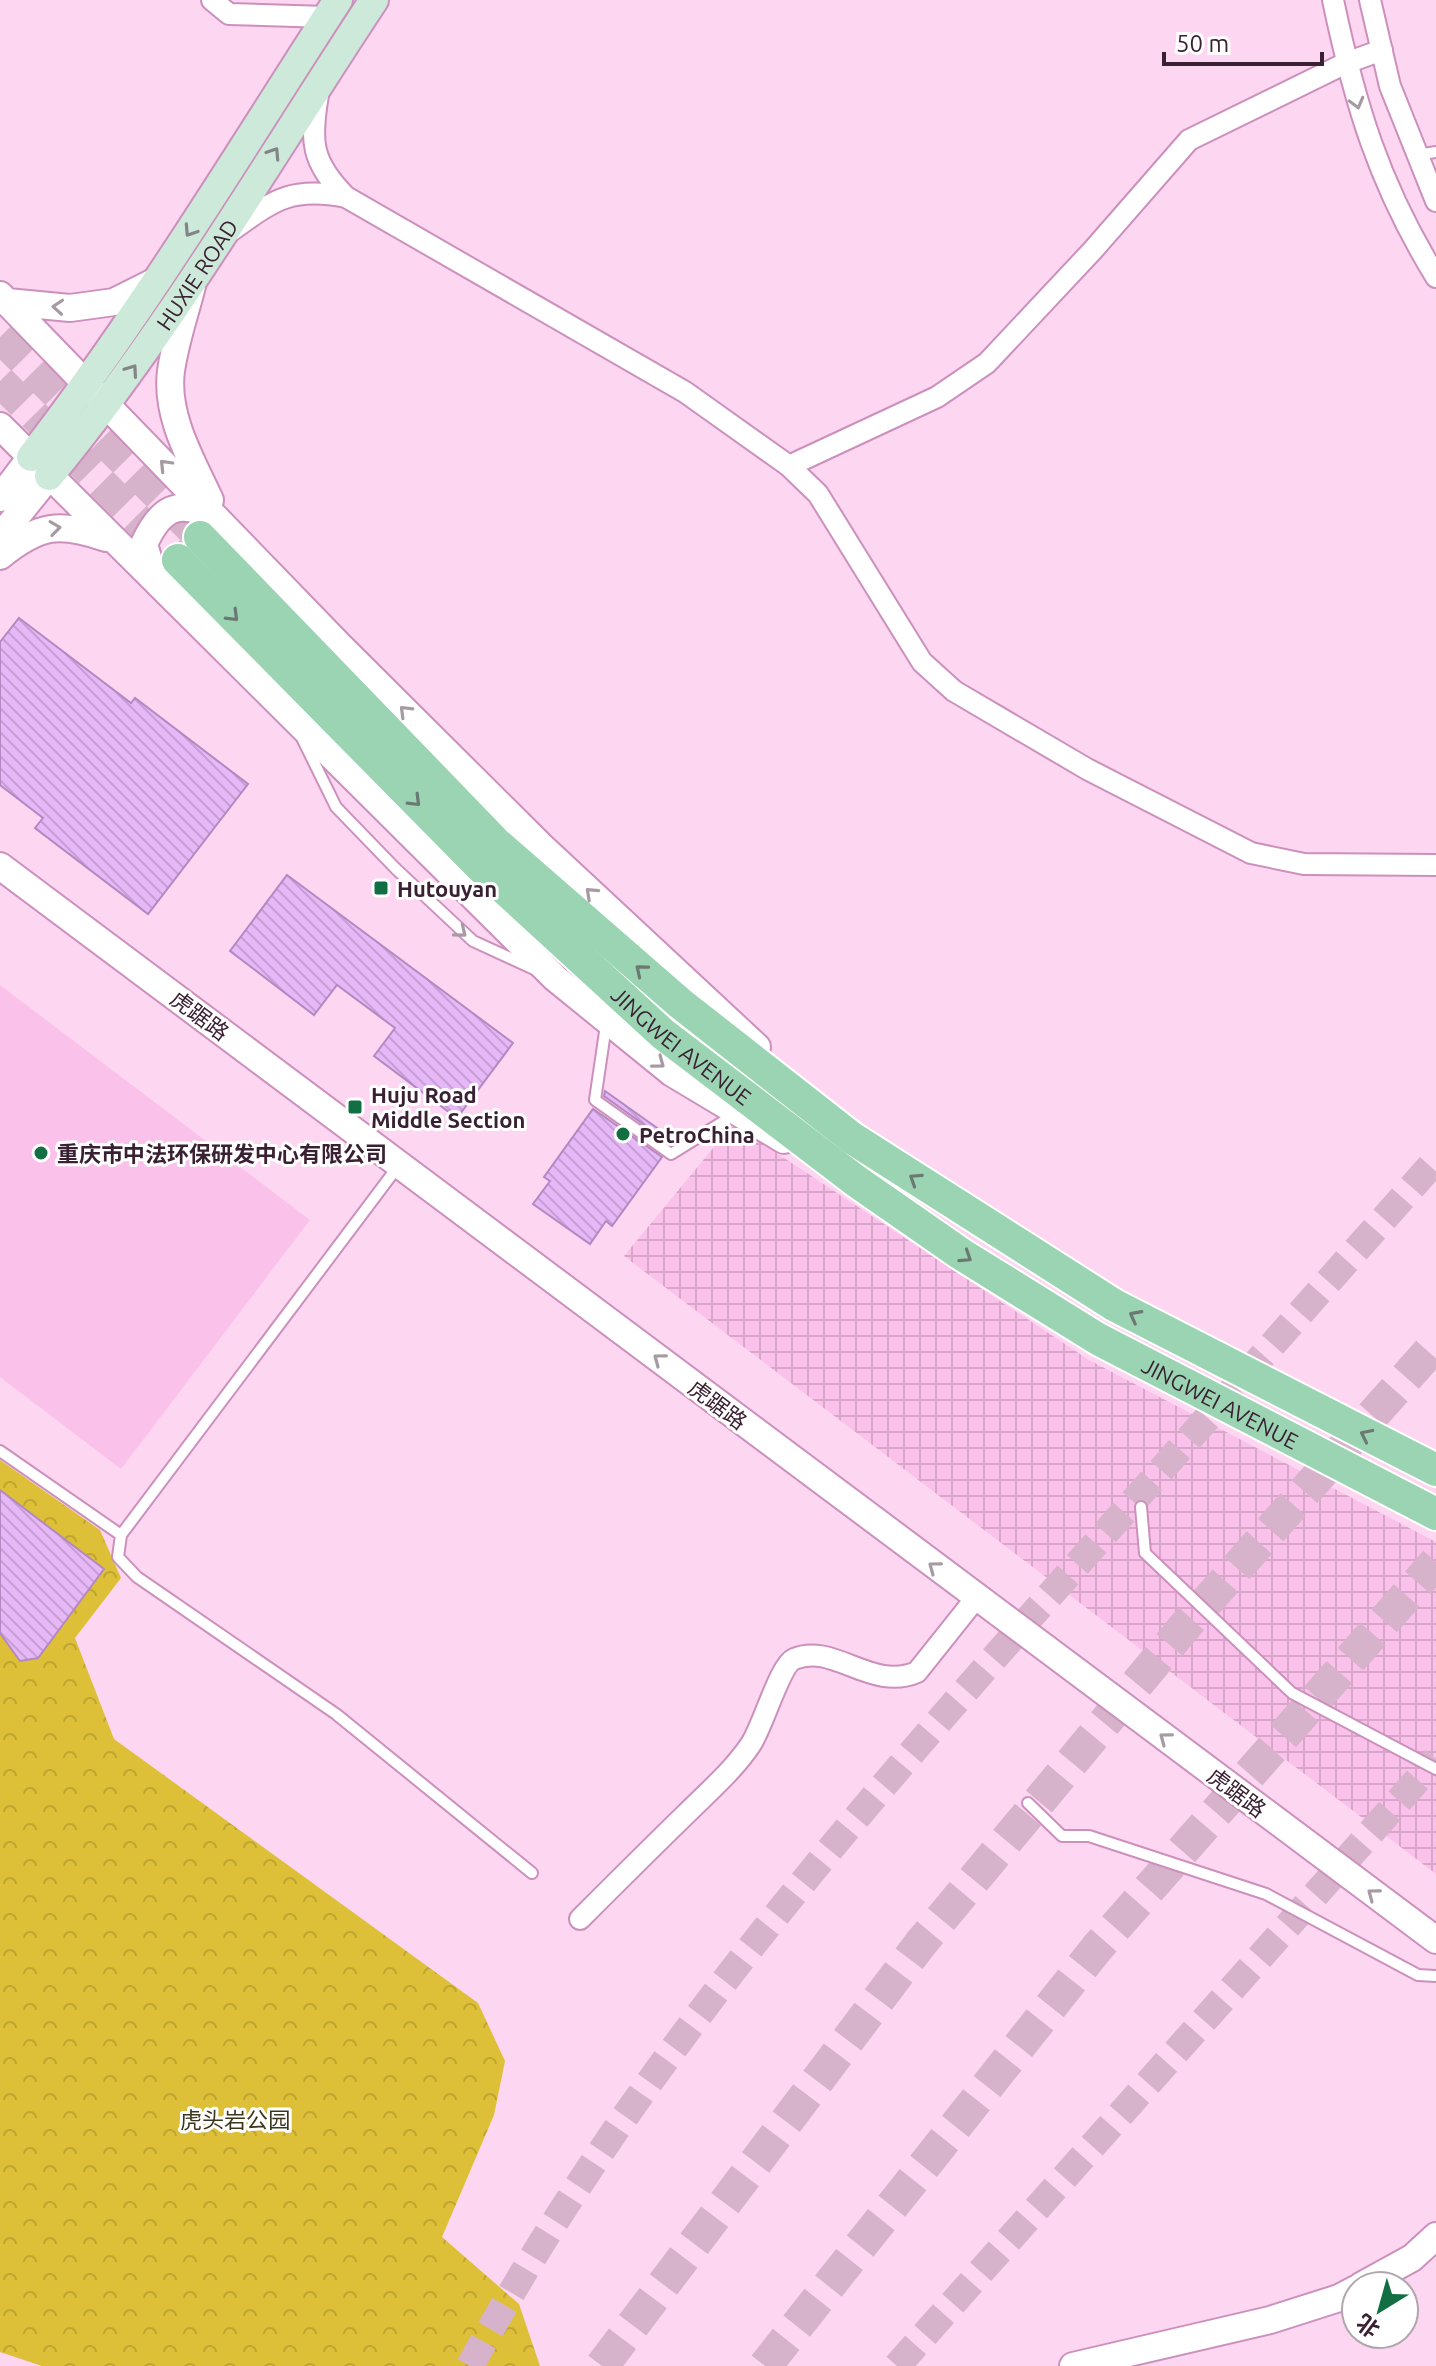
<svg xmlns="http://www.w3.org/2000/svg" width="1436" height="2366" viewBox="0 0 1436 2366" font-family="Ubuntu,'Noto Sans SC',sans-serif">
	<defs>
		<pattern id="industrial-grid" width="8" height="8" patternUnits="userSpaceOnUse" patternTransform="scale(2)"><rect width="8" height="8" fill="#fac2eb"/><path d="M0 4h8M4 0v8" fill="none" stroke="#d7a6ca"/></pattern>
		<pattern id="park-crowns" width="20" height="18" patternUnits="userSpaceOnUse" patternTransform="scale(2)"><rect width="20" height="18" fill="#ddc037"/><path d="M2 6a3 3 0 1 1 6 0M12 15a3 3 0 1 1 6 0" fill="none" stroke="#bea531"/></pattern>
		<pattern id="building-back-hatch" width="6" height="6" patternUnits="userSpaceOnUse" patternTransform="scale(2)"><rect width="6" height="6" fill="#e6b8f7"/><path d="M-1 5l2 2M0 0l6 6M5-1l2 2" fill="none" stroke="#c69ed4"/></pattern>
	</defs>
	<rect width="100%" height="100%" fill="#fdd6f1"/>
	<path fill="#fac2eb" d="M0,985l310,235 -189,249 -121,-92z"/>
	<path fill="url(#industrial-grid)" d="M733,1124l356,236 347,182v332l-812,-618z"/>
	<path fill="url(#park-crowns)" d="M0,1460l100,70 21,48 -46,60 39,101 364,264 27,58 -11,54 -52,122 77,67 21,62h-498l-42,-14z"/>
	<path fill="url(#building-back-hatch)" stroke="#b389c2" stroke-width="2" d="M19,618l112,85 4,-5 113,86 -100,130 -113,-86 8,-10 -43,-33v-143z
		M287,875l226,168 -56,75 -83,-62 21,-28 -58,-43 -23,30 -84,-64z
		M605,1091l69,49 -3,4 -67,-48z
		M593,1109l69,48 -50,69 -6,-5 -16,23 -57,-40 17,-23 -6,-4z
		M0,1490l104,79 -66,89 -18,3 -20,-28z"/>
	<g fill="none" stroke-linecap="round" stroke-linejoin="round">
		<path stroke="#d6b2cb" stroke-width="28" stroke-dasharray="28 14" stroke-linecap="butt" d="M470,2366c151,-278 355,-517 563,-752 135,-151 269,-303 403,-454
			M897,2366l539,-607"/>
		<path stroke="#d6b2cb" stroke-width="32" stroke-dasharray="32 16" stroke-linecap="butt" d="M0,337l200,200
			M0,381l178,179"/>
		<path stroke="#d6b2cb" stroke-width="34" stroke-dasharray="34 17" stroke-linecap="butt" d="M602,2366l319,-423 265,-318 250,-281
			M765,2366l332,-418 339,-386"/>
		<g stroke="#cc90bc" stroke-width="14">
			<path id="service" d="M1416,155l20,-3
				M303,740l33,67 60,62 77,72 63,29
				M606,1025l-11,75 76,54 63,-39
				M399,1165l-278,370 -3,22 19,20 199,137 196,159
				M0,1451l121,84
				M1141,1507l4,46 147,140 144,76
				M1028,1803l34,33h27l177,58 152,81 18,1"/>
		</g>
		<g stroke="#cc90bc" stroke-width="24">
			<path id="minor" d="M212,0l17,14 98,3
				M1333,0c22,105 46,184 103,277
				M1370,0l20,86 46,115
				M346,197l339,195 104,74 29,28 104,168 32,29 133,78 164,84 53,11 132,1
				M228,233c45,-32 61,-47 118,-36 -35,-35 -36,-56 -28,-102
				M789,466l148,-69 50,-34 106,-113 96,-110 157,-77 36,-13
				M580,1919c34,-34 69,-69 104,-103 23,-23 49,-45 67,-72 12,-18 29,-79 43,-85 39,-17 78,33 123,13l59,-74"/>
		</g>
		<g stroke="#cc90bc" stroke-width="30">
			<path id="tertiary" d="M192,286c-7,28 -17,56 -21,85 -6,45 21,90 39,129
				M0,295l340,351 200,199 217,202
				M7,302l63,6 44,-6 44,-22
				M0,426l555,552 117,95 112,67
				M0,498l31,-41
				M0,537l49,-61
				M0,556c40,-32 59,-34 106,-18
				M153,575l-9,-31c16,-35 34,-47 70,-26
				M0,866l1436,1074
				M1361,2286l51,-28 24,-22
				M1073,2366l197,-46 69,-22 17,-9"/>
		</g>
		<g stroke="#cc90bc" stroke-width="32">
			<g id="secondary">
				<path d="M31,457c113,-146 207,-303 307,-457"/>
				<path id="s1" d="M49,476c123,-149 219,-316 325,-476"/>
			</g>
		</g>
		<g stroke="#fff" stroke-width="36">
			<g id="primary">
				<path d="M200,537l297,307 184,160 171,134 262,167 322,165"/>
				<path id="s2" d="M178,560l302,306 183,168 193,147 105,73 137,85 338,175"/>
			</g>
		</g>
		<use href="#service" stroke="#fff" stroke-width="10"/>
		<use href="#minor" stroke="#fff" stroke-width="20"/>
		<use href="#tertiary" stroke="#fff" stroke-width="26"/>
		<use href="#secondary" stroke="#cde9d9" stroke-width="28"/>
		<use href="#primary" stroke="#9bd4b3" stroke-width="32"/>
	</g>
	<defs><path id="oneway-chevron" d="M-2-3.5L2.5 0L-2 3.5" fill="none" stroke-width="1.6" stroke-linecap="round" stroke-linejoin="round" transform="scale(2)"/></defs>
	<g stroke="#a69ba3">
		<use href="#oneway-chevron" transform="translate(1357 103) rotate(75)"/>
		<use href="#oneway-chevron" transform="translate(58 307) rotate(-176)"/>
		<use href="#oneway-chevron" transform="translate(165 465) rotate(-134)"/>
		<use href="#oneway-chevron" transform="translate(55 528) rotate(-8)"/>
		<use href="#oneway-chevron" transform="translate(405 711) rotate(-135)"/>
		<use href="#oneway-chevron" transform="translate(591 893) rotate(-137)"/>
		<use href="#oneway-chevron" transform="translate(461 932) rotate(39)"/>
		<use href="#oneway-chevron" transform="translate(659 1063) rotate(37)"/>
		<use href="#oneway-chevron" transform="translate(659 1359) rotate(-143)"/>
		<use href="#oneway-chevron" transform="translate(934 1567) rotate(-143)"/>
		<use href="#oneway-chevron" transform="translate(1165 1738) rotate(-143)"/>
		<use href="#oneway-chevron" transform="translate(1373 1894) rotate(-143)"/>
	</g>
	<g stroke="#838586">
		<use href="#oneway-chevron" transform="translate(274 153) rotate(-57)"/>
		<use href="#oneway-chevron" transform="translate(190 231) rotate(123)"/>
		<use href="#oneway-chevron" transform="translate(132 370) rotate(-55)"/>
	</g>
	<g stroke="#6a7a73">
		<use href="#oneway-chevron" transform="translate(233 616) rotate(45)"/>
		<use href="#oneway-chevron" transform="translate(415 801) rotate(45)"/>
		<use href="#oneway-chevron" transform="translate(641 970) rotate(-140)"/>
		<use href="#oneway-chevron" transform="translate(915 1179) rotate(-147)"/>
		<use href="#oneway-chevron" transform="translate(966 1257) rotate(33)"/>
		<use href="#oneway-chevron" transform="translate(1135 1316) rotate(-152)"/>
		<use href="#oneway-chevron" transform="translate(1366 1435) rotate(-154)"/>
	</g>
	<g fill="#126e43" stroke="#fff" stroke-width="3">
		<rect x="373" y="880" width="16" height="16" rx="4"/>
		<rect x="347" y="1099" width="16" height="16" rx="4"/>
		<circle cx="623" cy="1134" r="8"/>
		<circle cx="41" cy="1153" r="8"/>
	</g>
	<g text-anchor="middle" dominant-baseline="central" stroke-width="6" stroke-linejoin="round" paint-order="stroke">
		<g font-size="22" fill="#392133" stroke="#fff">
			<text stroke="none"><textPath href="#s1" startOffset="250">HUXIE ROAD</textPath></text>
			<text transform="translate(200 1015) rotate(37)">虎踞路</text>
			<text stroke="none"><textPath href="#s2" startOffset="700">JINGWEI AVENUE</textPath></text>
			<text stroke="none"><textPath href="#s2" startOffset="1348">JINGWEI AVENUE</textPath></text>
			<text transform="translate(718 1404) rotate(37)">虎踞路</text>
			<text transform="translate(1237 1792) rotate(37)">虎踞路</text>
		</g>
		<g font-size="22" font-weight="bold" fill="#392133" stroke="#fff" text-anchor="start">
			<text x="397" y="888">Hutouyan</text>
			<text x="371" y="1094">Huju Road<tspan x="371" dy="25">Middle Section</tspan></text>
			<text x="639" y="1134">PetroChina</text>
			<text x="57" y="1153">重庆市中法环保研发中心有限公司</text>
		</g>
		<g font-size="22" fill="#3c361e" stroke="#fff">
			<text x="235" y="2119">虎头岩公园</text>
		</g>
	</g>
	<g transform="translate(1380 2310) rotate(217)"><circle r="38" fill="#ffffff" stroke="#b0a6ad" stroke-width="2"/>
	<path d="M0-6L14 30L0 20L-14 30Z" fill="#126e43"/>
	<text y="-12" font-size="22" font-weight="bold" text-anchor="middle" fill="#392133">北</text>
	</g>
	<path d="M1164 52v12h158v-12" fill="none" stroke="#392133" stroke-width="4"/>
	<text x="1176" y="52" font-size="24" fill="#392133" stroke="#ffffff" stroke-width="6" paint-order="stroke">50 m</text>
</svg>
